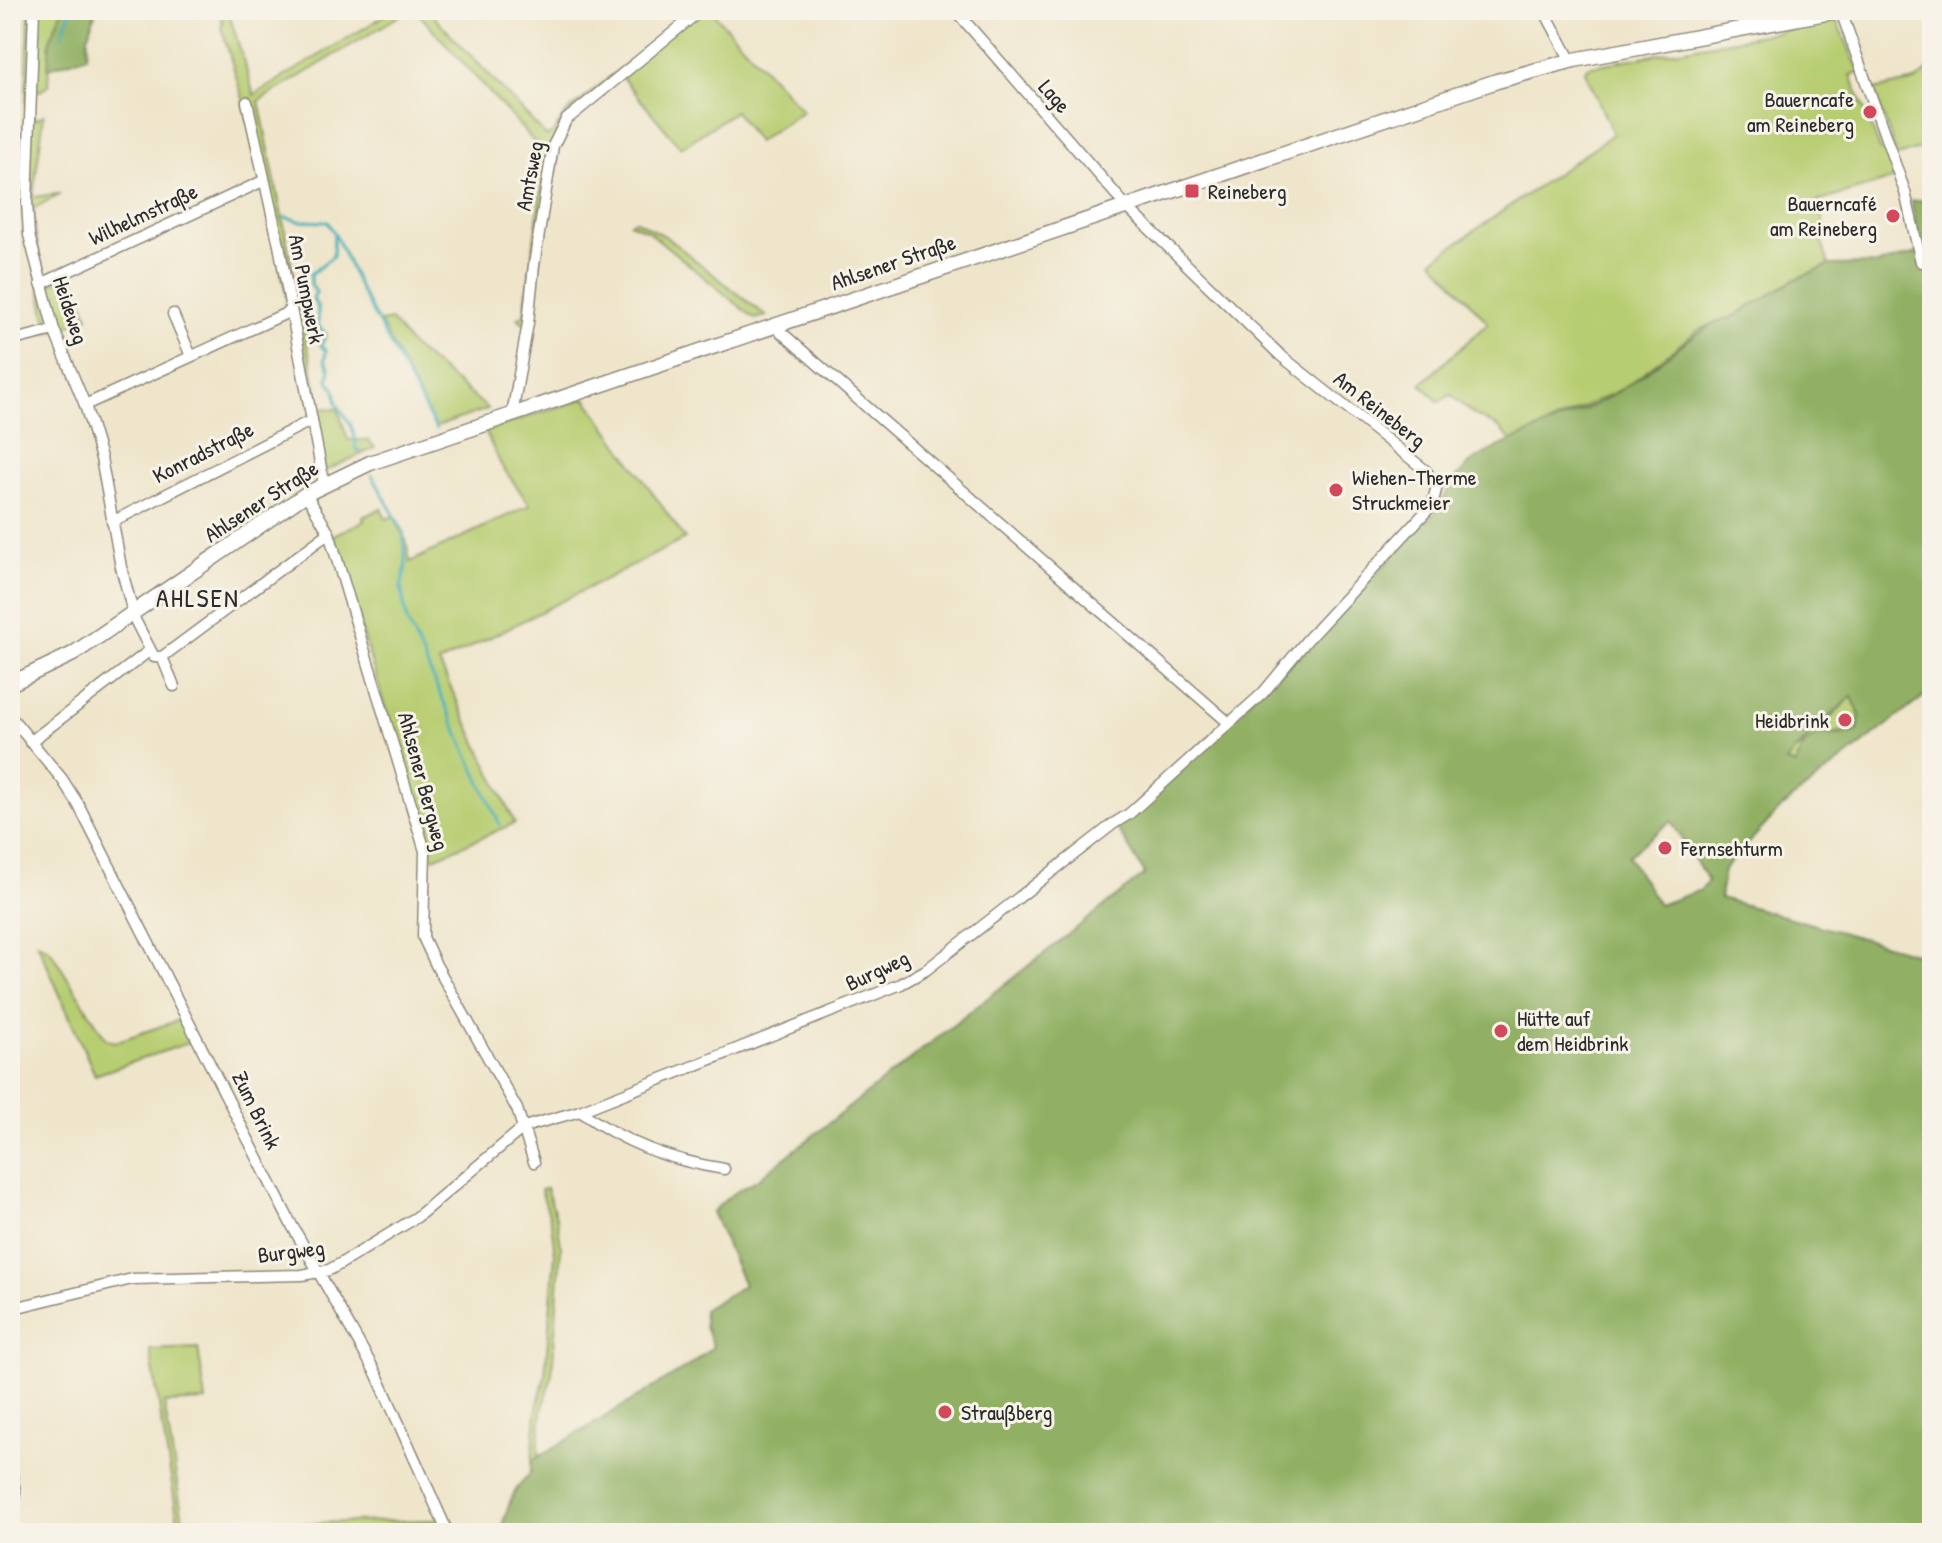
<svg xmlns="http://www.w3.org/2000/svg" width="1942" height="1543" font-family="'Patrick Hand',sans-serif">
<rect width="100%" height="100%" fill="#f7f3e8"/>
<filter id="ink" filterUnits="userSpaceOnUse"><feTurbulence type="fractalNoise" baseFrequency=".0125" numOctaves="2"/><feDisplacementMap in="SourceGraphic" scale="16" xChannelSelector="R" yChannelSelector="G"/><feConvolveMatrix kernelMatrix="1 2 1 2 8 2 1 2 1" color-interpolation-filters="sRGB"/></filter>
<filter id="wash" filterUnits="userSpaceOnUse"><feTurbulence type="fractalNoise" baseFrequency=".006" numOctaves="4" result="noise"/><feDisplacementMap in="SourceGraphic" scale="32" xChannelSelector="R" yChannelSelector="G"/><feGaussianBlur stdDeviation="1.8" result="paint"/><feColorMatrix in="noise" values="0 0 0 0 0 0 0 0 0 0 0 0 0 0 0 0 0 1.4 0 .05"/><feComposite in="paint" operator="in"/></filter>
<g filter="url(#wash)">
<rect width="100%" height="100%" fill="#efe5cb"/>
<g fill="#b7cd71" stroke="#717c4e" stroke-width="2">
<path d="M 29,10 L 62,10 L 50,40 L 48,86 L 40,91 L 34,90 L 34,120 L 44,115 L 33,197 L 60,194 L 33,209 C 36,251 47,290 59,330 L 10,342 L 10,335 L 43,326 L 47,323 L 23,209 Z"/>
<path d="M 219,10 L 228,10 L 254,95 L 394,10 L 428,10 L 546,136 L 552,134 L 566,113 L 685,16 L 681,10 L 720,10 L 715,15 L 803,111 L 757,142 L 735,111 L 681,148 L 619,74 L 568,115 L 552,146 L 532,330 L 518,318 L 524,315 L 546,155 L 418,13 L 413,10 L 406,12 L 259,101 L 320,408 L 338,409 L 348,440 L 368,440 L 375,448 L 325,471 L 245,106 L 221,27 L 223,24 Z"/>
<path d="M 1837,21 L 1860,73 L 1851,75 L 1881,151 L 1888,150 L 1896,178 L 1817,202 L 1825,229 L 1822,243 L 1829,265 L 1796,279 L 1730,319 L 1700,329 L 1624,388 L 1512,442 L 1501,429 L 1473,414 L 1451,395 L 1439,402 L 1421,384 L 1488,323 L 1433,260 L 1613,134 L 1585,71 L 1588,67 Z"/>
<path d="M 1931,68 L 1932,145 L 1897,156 L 1874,90 L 1915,81 Z"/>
<path d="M 635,220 L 665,236 L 766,316 L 755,319 L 648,231 L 630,223 Z"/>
<path d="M 73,274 L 88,317 L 60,330 L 48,289 L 51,284 Z"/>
<path d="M 391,320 L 411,345 L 488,409 L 435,427 L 380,322 Z"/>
<path d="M 586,398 L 685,539 L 439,663 L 515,823 L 434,858 L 428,850 L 333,535 L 364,521 L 363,517 L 381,508 L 386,519 L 394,516 L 406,540 L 410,562 L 530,505 L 501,465 L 485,431 Z"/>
<path d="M 1852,696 L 1860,715 L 1858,731 L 1849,735 L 1838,732 L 1797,758 L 1796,765 L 1786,762 L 1791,753 L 1800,748 L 1809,736 L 1825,724 Z"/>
<path d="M 37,942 L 50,950 L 106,1039 L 115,1042 L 179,1020 L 191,1042 L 95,1075 Z"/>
<path d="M 546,1188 L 557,1220 L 561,1246 L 552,1375 L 542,1411 L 538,1448 L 540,1456 L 532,1461 L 536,1412 L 545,1376 L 555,1254 L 551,1221 L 541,1190 Z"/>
<path d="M 198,1348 L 206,1401 L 164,1403 L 184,1526 L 438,1520 L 444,1533 L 180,1533 L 150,1350 Z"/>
</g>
<g fill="#91b063" stroke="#5e6e47" stroke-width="2" fill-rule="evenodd">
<path d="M 62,10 L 96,10 L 88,37 L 87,56 L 48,68 L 50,40 Z"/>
<path d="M 1932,199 L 1932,690 L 1782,807 L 1724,869 L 1720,898 L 1932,958 L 1932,1533 L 500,1533 C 507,1511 511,1489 530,1474 L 532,1461 L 687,1367 L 713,1347 L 705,1327 L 703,1310 L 744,1285 L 712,1212 L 731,1195 L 758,1179 L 1145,874 L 1115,825 L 1311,642 L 1440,507 C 1448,487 1462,467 1481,456 C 1527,430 1581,417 1625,387 C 1660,364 1688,335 1726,318 L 1730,319 L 1796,279 L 1829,265 L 1878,264 L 1921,252 L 1911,201 ZM 1852,697 L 1860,715 L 1858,731 C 1834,741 1805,722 1796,765 L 1786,762 C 1789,754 1842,704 1852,697 ZM 1671,821 L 1708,881 L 1701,890 L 1659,905 L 1628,856 Z"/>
</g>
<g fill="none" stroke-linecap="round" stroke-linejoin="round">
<g stroke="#3cadb7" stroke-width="3">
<path d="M 62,35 L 71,10"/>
<path d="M 285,217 L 299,221 L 328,222 L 334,233 L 333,256 L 311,274 L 311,285 L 316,292 L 313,299 L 318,308 L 318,326 L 326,334 L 321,346 L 326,350 L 325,360 L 330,369 L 328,380 L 335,390 L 337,404 L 351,425 L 356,442 L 355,448 L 360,452"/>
<path d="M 335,234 L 360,289 L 436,429"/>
<path d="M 372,475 L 403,531 L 406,566 L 401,587 L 407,621 L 500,825"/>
</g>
</g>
</g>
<g filter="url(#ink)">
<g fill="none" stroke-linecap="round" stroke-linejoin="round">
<defs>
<g id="street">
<path d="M 34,10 L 27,202 L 29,235 L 54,330 L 85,405 L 101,458 L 121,567 L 135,620 L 154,657 L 162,657 L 329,533"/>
<path d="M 1544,10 L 1571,61"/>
<path d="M 1836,10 L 1843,17 L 1905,192 L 1921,262"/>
<path d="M 247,102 L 279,245 L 324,484"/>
<path d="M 41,284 L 263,181"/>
<path d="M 173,314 L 191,356"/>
<path d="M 774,326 L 1229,723"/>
<path d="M 10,341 L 54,330"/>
<path d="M 85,405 L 291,311"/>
<path d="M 512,415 L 528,323 L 534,265 L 553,146 L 566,120 L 701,10"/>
<path d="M 306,494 L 329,533 L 425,851 L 423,937 L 436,965 L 517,1109 L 534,1162"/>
<path d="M 112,522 L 312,420"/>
<path d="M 162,657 L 174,686"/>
<path d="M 10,716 L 62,779 L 78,804 L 290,1222 L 377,1375 L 448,1533"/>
<path d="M 30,742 L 149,651"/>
<path d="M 580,1111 C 622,1142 672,1161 724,1169"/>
<path d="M 10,1309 L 132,1279 L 302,1275 L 329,1270 L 340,1264 L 417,1217 L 524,1127 L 580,1111 L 901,984 L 926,970 L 1113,824 L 1129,814 L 1263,693 L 1307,640 L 1432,505 L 1437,486 L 1425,470 L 1280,355 L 1127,207 L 955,10"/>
<path d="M 10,1465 L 15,1492 L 13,1504 L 10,1505"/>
</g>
<path id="secondary" d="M 10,684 L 73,654 L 306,494 L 370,463 L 1497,81 L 1574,60 L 1842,10"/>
</defs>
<use href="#street" stroke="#8d887b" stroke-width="13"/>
<use href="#secondary" stroke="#8d887b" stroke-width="17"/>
<use href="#street" stroke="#fff" stroke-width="10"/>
<use href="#secondary" stroke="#fff" stroke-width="14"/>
</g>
</g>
<g fill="#d1495b" stroke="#f7f3e8" stroke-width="3">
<circle cx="1870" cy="112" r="8"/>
<rect x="1184" y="183" width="16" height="16" rx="4"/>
<circle cx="1893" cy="216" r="8"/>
<circle cx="1336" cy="490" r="8"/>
<circle cx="1845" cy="720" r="8"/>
<circle cx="1665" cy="848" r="8"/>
<circle cx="1501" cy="1031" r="8"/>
<circle cx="945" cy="1412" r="8"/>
</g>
<g text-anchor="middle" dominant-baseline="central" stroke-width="6" stroke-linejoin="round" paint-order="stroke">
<g font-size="22" fill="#2b2b2b" stroke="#f7f3e8">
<text transform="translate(1055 96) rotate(49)">Lage</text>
<text transform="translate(529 176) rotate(-79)">Amtsweg</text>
<text transform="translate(143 214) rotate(-25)">Wilhelmstraße</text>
<text transform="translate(893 262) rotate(-19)">Ahlsener Straße</text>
<text transform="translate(307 289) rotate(79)">Am Pumpwerk</text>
<text transform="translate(71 310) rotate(72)">Heideweg</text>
<text transform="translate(1380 409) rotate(38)">Am Reineberg</text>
<text transform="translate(203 452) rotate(-27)">Konradstraße</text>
<text transform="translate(261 501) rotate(-33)">Ahlsener Straße</text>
<text transform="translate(424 781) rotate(75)">Ahlsener Bergweg</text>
<text transform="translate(877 970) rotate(-25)">Burgweg</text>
<text transform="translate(257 1110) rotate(64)">Zum Brink</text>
<text transform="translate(291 1251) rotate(-7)">Burgweg</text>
</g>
<g font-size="22" fill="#2b2b2b" stroke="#f7f3e8" text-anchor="start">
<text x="1854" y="99" text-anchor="end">Bauerncafe<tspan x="1854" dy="25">am Reineberg</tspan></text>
<text x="1208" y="191">Reineberg</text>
<text x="1877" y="203" text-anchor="end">Bauerncafé<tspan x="1877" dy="25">am Reineberg</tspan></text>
<text x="1352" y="477">Wiehen-Therme<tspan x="1352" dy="25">Struckmeier</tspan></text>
<text x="1829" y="720" text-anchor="end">Heidbrink</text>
<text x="1681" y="848">Fernsehturm</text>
<text x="1517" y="1018">Hütte auf<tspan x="1517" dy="25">dem Heidbrink</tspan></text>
<text x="961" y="1412">Straußberg</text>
</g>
<g font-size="26" letter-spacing="2" fill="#2b2b2b" stroke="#f7f3e8">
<text x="198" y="597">AHLSEN</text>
</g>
</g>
<rect width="1942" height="1543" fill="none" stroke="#f7f3e8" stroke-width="40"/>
</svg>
